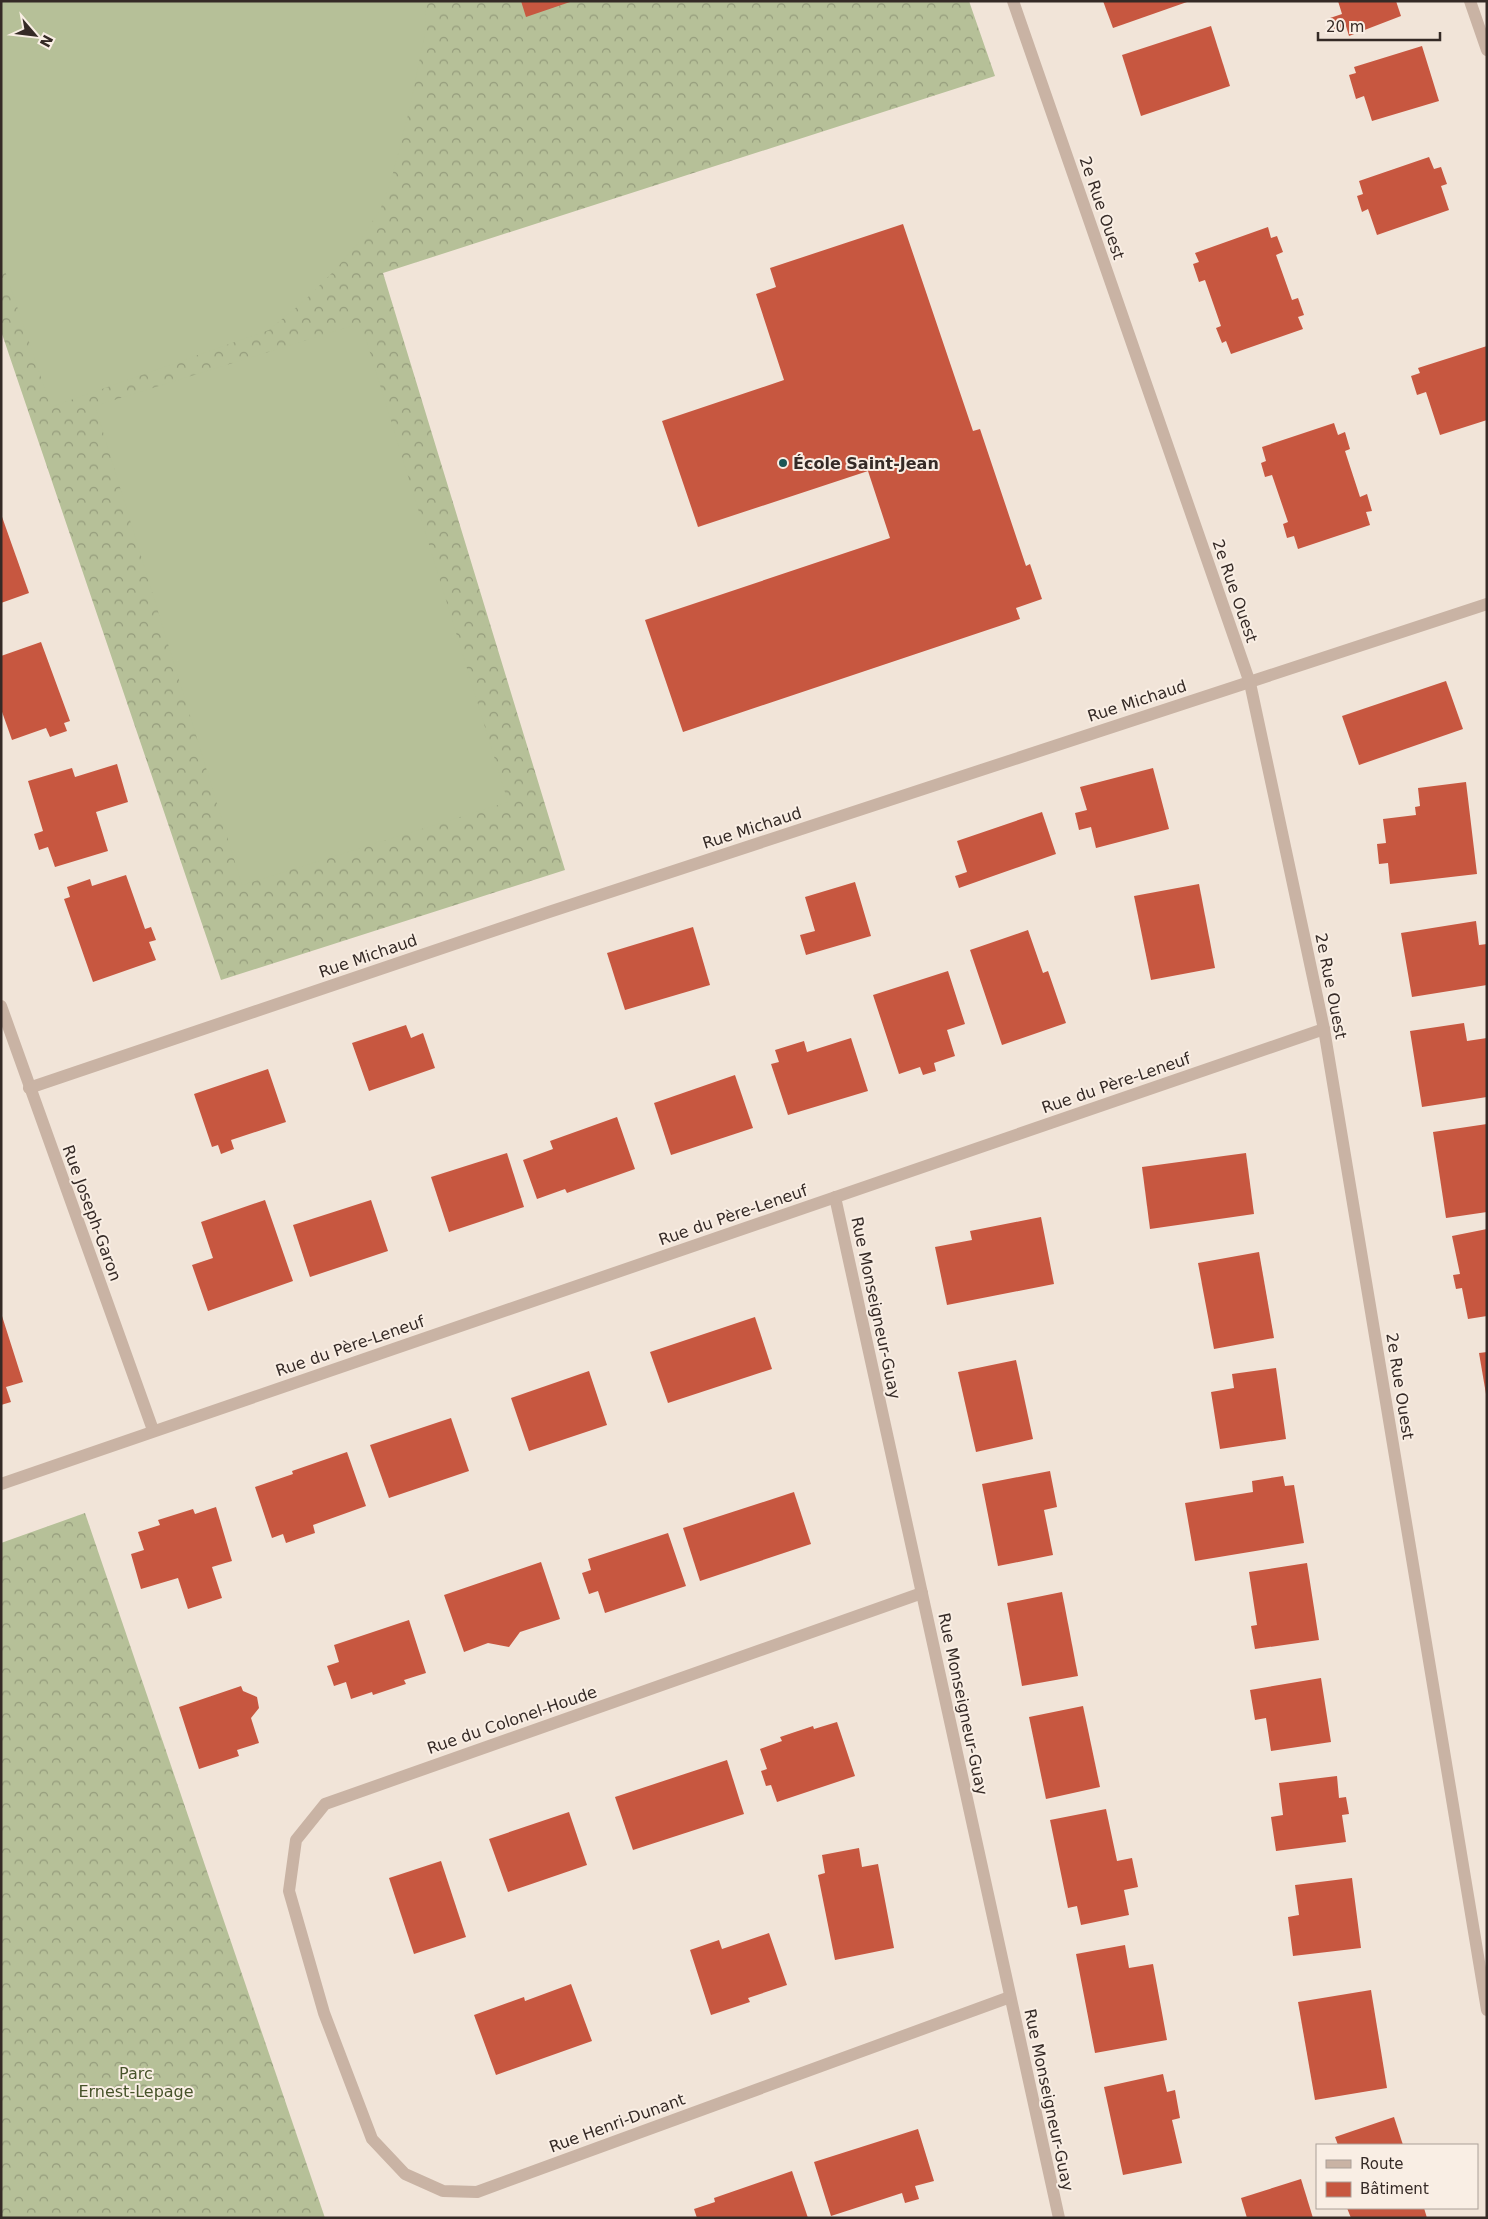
<svg xmlns="http://www.w3.org/2000/svg" width="1488" height="2219" font-family="'DejaVu Sans',sans-serif">
<defs>
<pattern id="forest-crowns" width="20" height="18" patternUnits="userSpaceOnUse" patternTransform="scale(1.25)"><rect width="20" height="18" fill="#b6c098"/><path d="M2 6a3 3 0 1 1 6 0M12 15a3 3 0 1 1 6 0" fill="none" stroke="#959c7c"/></pattern>
</defs>
<rect width="100%" height="100%" fill="#f1e4d8"/>
<g fill="url(#forest-crowns)">
<path d="M 1,1 L 969,1 L 995,76 L 383,273 L 565,870 L 221,980 L 1,331 Z"/>
<path d="M 85,1513 L 325,2218 L 1,2218 L 1,1543 Z"/>
</g>
<g fill="#b6c098">
<path d="M 1,1 L 426,1 L 425,33 L 410,107 L 392,177 L 380,210 L 358,243 L 334,271 L 304,301 L 269,330 L 51,407 L 1,259 Z"/>
<path d="M 361,323 L 508,802 L 242,885 L 95,406 Z"/>
</g>
<g fill="#c75740">
<path d="M 521,1 L 570,1 L 570,2 L 526,17 Z"/>
<path d="M 1103,1 L 1187,1 L 1187,2 L 1113,28 Z"/>
<path d="M 1338,1 L 1396,1 L 1401,16 L 1349,36 L 1346,26 L 1334,30 L 1330,18 L 1342,14 Z"/>
<path d="M 1211,26 L 1230,86 L 1141,116 L 1122,55 Z"/>
<path d="M 1422,46 L 1439,101 L 1372,121 L 1364,96 L 1356,99 L 1349,75 L 1356,73 L 1354,67 Z"/>
<path d="M 1429,157 L 1434,169 L 1441,167 L 1447,184 L 1441,186 L 1449,210 L 1377,235 L 1368,209 L 1362,212 L 1357,196 L 1363,194 L 1359,181 Z"/>
<path d="M 903,224 L 973,431 L 980,429 L 1026,566 L 1030,564 L 1042,599 L 1016,608 L 1020,619 L 683,732 L 645,620 L 890,538 L 868,471 L 698,527 L 662,421 L 784,380 L 756,294 L 776,287 L 770,268 Z"/>
<path d="M 1268,227 L 1271,238 L 1277,236 L 1283,252 L 1276,255 L 1292,300 L 1298,298 L 1304,315 L 1298,317 L 1303,329 L 1231,354 L 1226,341 L 1222,343 L 1216,328 L 1221,326 L 1205,280 L 1199,282 L 1193,264 L 1199,262 L 1195,253 Z"/>
<path d="M 1487,346 L 1487,420 L 1440,435 L 1426,392 L 1417,395 L 1411,376 L 1420,373 L 1418,368 Z"/>
<path d="M 1334,423 L 1338,435 L 1345,432 L 1350,449 L 1345,451 L 1360,497 L 1367,494 L 1372,511 L 1366,512 L 1370,525 L 1298,549 L 1294,536 L 1287,538 L 1283,524 L 1288,522 L 1272,475 L 1265,477 L 1261,463 L 1266,461 L 1262,447 Z"/>
<path d="M 1,514 L 29,593 L 1,603 Z"/>
<path d="M 41,642 L 70,721 L 64,723 L 67,731 L 50,737 L 46,728 L 12,740 L 1,709 L 1,656 Z"/>
<path d="M 1446,681 L 1463,729 L 1359,765 L 1342,716 Z"/>
<path d="M 117,764 L 128,802 L 96,812 L 108,851 L 55,867 L 48,847 L 39,850 L 34,834 L 43,831 L 28,781 L 72,768 L 75,777 Z"/>
<path d="M 1153,768 L 1169,829 L 1096,848 L 1091,827 L 1079,830 L 1075,813 L 1087,810 L 1080,787 Z"/>
<path d="M 1466,782 L 1477,874 L 1390,884 L 1388,863 L 1379,864 L 1377,844 L 1386,843 L 1383,819 L 1416,815 L 1415,807 L 1420,806 L 1418,788 Z"/>
<path d="M 1042,812 L 1056,854 L 959,888 L 955,876 L 967,872 L 957,841 Z"/>
<path d="M 126,875 L 145,929 L 151,927 L 156,940 L 149,942 L 156,960 L 93,982 L 64,899 L 70,897 L 67,887 L 90,879 L 92,886 Z"/>
<path d="M 855,882 L 871,936 L 806,955 L 800,935 L 815,931 L 805,897 Z"/>
<path d="M 1199,884 L 1215,968 L 1151,980 L 1134,896 Z"/>
<path d="M 1476,921 L 1479,945 L 1487,944 L 1487,985 L 1412,997 L 1401,933 Z"/>
<path d="M 693,927 L 710,985 L 625,1010 L 607,953 Z"/>
<path d="M 1028,930 L 1043,973 L 1048,971 L 1066,1023 L 1002,1045 L 970,950 Z"/>
<path d="M 948,971 L 965,1024 L 947,1030 L 955,1056 L 934,1063 L 936,1071 L 923,1075 L 920,1067 L 899,1074 L 873,995 Z"/>
<path d="M 1464,1023 L 1467,1041 L 1487,1038 L 1487,1097 L 1422,1107 L 1410,1031 Z"/>
<path d="M 406,1025 L 411,1038 L 423,1033 L 435,1068 L 369,1091 L 352,1043 Z"/>
<path d="M 851,1038 L 868,1091 L 788,1115 L 771,1064 L 779,1062 L 775,1050 L 804,1041 L 807,1052 Z"/>
<path d="M 268,1069 L 286,1122 L 231,1140 L 234,1149 L 221,1154 L 218,1145 L 212,1147 L 194,1094 Z"/>
<path d="M 735,1075 L 753,1128 L 671,1155 L 654,1103 Z"/>
<path d="M 617,1117 L 635,1169 L 567,1193 L 565,1189 L 537,1199 L 523,1160 L 553,1149 L 550,1141 Z"/>
<path d="M 1487,1124 L 1487,1212 L 1446,1218 L 1433,1132 Z"/>
<path d="M 507,1153 L 524,1207 L 449,1232 L 431,1177 Z"/>
<path d="M 1246,1153 L 1254,1214 L 1150,1229 L 1142,1167 Z"/>
<path d="M 265,1200 L 293,1281 L 208,1311 L 192,1265 L 213,1258 L 201,1222 Z"/>
<path d="M 371,1200 L 388,1251 L 310,1277 L 293,1225 Z"/>
<path d="M 1041,1217 L 1054,1284 L 947,1305 L 935,1247 L 972,1240 L 970,1231 Z"/>
<path d="M 1487,1229 L 1487,1316 L 1468,1319 L 1462,1288 L 1456,1289 L 1453,1275 L 1460,1274 L 1452,1236 Z"/>
<path d="M 1259,1252 L 1274,1338 L 1214,1349 L 1198,1263 Z"/>
<path d="M 2,1316 L 23,1382 L 6,1387 L 11,1402 L 1,1405 Z"/>
<path d="M 755,1317 L 772,1369 L 668,1403 L 650,1352 Z"/>
<path d="M 1487,1352 L 1487,1393 L 1486,1394 L 1479,1353 Z"/>
<path d="M 1016,1360 L 1033,1439 L 976,1452 L 958,1372 Z"/>
<path d="M 1276,1368 L 1286,1439 L 1220,1449 L 1211,1392 L 1234,1388 L 1232,1374 Z"/>
<path d="M 589,1371 L 607,1425 L 529,1451 L 511,1398 Z"/>
<path d="M 451,1418 L 469,1471 L 389,1498 L 370,1445 Z"/>
<path d="M 347,1452 L 366,1506 L 313,1525 L 315,1533 L 286,1543 L 283,1534 L 272,1538 L 255,1487 L 293,1474 L 292,1471 Z"/>
<path d="M 1050,1471 L 1057,1507 L 1044,1510 L 1053,1555 L 998,1566 L 982,1484 Z"/>
<path d="M 1283,1476 L 1285,1486 L 1294,1485 L 1304,1543 L 1195,1561 L 1185,1503 L 1253,1492 L 1252,1481 Z"/>
<path d="M 794,1492 L 811,1544 L 700,1581 L 683,1528 Z"/>
<path d="M 216,1507 L 232,1561 L 212,1567 L 222,1598 L 188,1609 L 178,1578 L 141,1589 L 131,1554 L 144,1550 L 138,1532 L 160,1525 L 158,1520 L 193,1509 L 195,1514 Z"/>
<path d="M 668,1533 L 686,1586 L 605,1613 L 598,1591 L 589,1594 L 582,1573 L 591,1570 L 588,1559 Z"/>
<path d="M 541,1562 L 560,1619 L 520,1632 L 509,1647 L 488,1643 L 464,1652 L 444,1595 Z"/>
<path d="M 1307,1563 L 1319,1640 L 1255,1649 L 1251,1626 L 1257,1625 L 1249,1572 Z"/>
<path d="M 1062,1592 L 1078,1676 L 1022,1686 L 1007,1603 Z"/>
<path d="M 409,1620 L 426,1673 L 404,1680 L 406,1684 L 373,1695 L 372,1692 L 351,1699 L 346,1682 L 334,1686 L 327,1666 L 339,1662 L 334,1645 Z"/>
<path d="M 1321,1678 L 1331,1742 L 1271,1751 L 1266,1718 L 1255,1720 L 1250,1690 Z"/>
<path d="M 241,1686 L 243,1691 L 257,1697 L 259,1708 L 251,1718 L 259,1743 L 237,1750 L 239,1756 L 199,1769 L 179,1707 Z"/>
<path d="M 1083,1706 L 1100,1787 L 1046,1799 L 1029,1717 Z"/>
<path d="M 837,1722 L 855,1776 L 777,1802 L 771,1785 L 766,1786 L 761,1771 L 767,1769 L 760,1749 L 782,1741 L 780,1737 L 813,1726 L 814,1729 Z"/>
<path d="M 727,1760 L 744,1814 L 633,1850 L 615,1797 Z"/>
<path d="M 1337,1776 L 1339,1798 L 1346,1797 L 1349,1814 L 1342,1815 L 1346,1842 L 1276,1851 L 1271,1817 L 1283,1815 L 1279,1783 Z"/>
<path d="M 1106,1809 L 1117,1861 L 1132,1858 L 1138,1887 L 1124,1890 L 1129,1915 L 1081,1925 L 1077,1906 L 1068,1908 L 1050,1820 Z"/>
<path d="M 569,1812 L 587,1865 L 508,1892 L 489,1839 Z"/>
<path d="M 859,1848 L 862,1867 L 878,1864 L 894,1948 L 835,1960 L 818,1875 L 825,1873 L 822,1855 Z"/>
<path d="M 441,1861 L 466,1937 L 414,1954 L 389,1878 Z"/>
<path d="M 1352,1878 L 1361,1948 L 1293,1956 L 1288,1917 L 1299,1915 L 1295,1885 Z"/>
<path d="M 769,1933 L 787,1985 L 748,1998 L 750,2002 L 711,2015 L 690,1950 L 719,1940 L 722,1949 Z"/>
<path d="M 1125,1945 L 1129,1968 L 1153,1964 L 1167,2040 L 1095,2053 L 1076,1954 Z"/>
<path d="M 571,1984 L 592,2041 L 496,2075 L 474,2015 L 524,1997 L 525,2001 Z"/>
<path d="M 1371,1990 L 1387,2088 L 1315,2100 L 1298,2002 Z"/>
<path d="M 1163,2074 L 1167,2092 L 1175,2090 L 1180,2118 L 1172,2120 L 1182,2163 L 1123,2175 L 1104,2087 Z"/>
<path d="M 1394,2117 L 1403,2145 L 1338,2145 L 1335,2137 Z"/>
<path d="M 918,2129 L 934,2181 L 915,2186 L 919,2199 L 905,2203 L 902,2193 L 831,2216 L 814,2162 Z"/>
<path d="M 792,2171 L 808,2218 L 697,2218 L 694,2209 L 715,2202 L 714,2198 Z"/>
<path d="M 1301,2179 L 1313,2218 L 1247,2218 L 1241,2198 Z"/>
<path d="M 1347,2208 L 1424,2208 L 1427,2218 L 1351,2218 Z"/>
</g>
<g fill="none" stroke-linecap="round" stroke-linejoin="round">
<g stroke="#c9b3a4" stroke-width="12">
<path d="M 1470,1 L 1487,50"/>
<path d="M 1,1006 L 153,1430"/>
<path d="M 29,1088 L 549,912 L 1487,604"/>
<path d="M 835,1197 L 1059,2218"/>
<path d="M 1,1484 L 1324,1029"/>
<path d="M 922,1593 L 325,1804 L 296,1840 L 289,1891 L 324,2013 L 372,2139 L 405,2174 L 443,2191 L 477,2192 L 1010,1997"/>
</g>
<path stroke="#c9b3a4" stroke-width="12" d="M 1013,1 L 1250,683 L 1324,1029 L 1487,2010"/>
</g>
<circle fill="#1b5656" stroke="#f9eee4" stroke-width="2" cx="783" cy="463" r="5"/>
<g text-anchor="middle" dominant-baseline="central" stroke-width="4" stroke-linejoin="round" paint-order="stroke">
<g font-size="16" fill="#352a26" stroke="#f9eee4">
<text transform="translate(1102 208) rotate(71)">2e Rue Ouest</text>
<text transform="translate(1235 591) rotate(71)">2e Rue Ouest</text>
<text transform="translate(1137 701) rotate(-18)">Rue Michaud</text>
<text transform="translate(752 828) rotate(-18)">Rue Michaud</text>
<text transform="translate(368 956) rotate(-19)">Rue Michaud</text>
<text transform="translate(1331 986) rotate(79)">2e Rue Ouest</text>
<text transform="translate(1116 1083) rotate(-19)">Rue du Père-Leneuf</text>
<text transform="translate(92 1213) rotate(70)">Rue Joseph-Garon</text>
<text transform="translate(733 1215) rotate(-19)">Rue du Père-Leneuf</text>
<text transform="translate(876 1308) rotate(78)">Rue Monseigneur-Guay</text>
<text transform="translate(350 1346) rotate(-19)">Rue du Père-Leneuf</text>
<text transform="translate(1400 1386) rotate(81)">2e Rue Ouest</text>
<text transform="translate(963 1704) rotate(78)">Rue Monseigneur-Guay</text>
<text transform="translate(512 1720) rotate(-19)">Rue du Colonel-Houde</text>
<text transform="translate(1049 2100) rotate(78)">Rue Monseigneur-Guay</text>
<text transform="translate(617 2123) rotate(-20)">Rue Henri-Dunant</text>
</g>
<g font-size="16" font-weight="bold" fill="#352a26" stroke="#f9eee4" text-anchor="start">
<text x="793" y="463">École Saint-Jean</text>
</g>
<g font-size="16" fill="#47532a" stroke="#f9eee4">
<text x="136" y="2073">Parc<tspan x="136" dy="18">Ernest-Lepage</tspan></text>
</g>
</g>
<rect width="1488" height="2219" fill="none" stroke="#352a26" stroke-width="5"/>
<rect x="1316" y="2144" width="162" height="65" fill="#f9eee4" stroke="#aba098"/>
<rect x="1326" y="2160" width="25" height="8" fill="#c9b3a4" stroke="#aba098"/>
<text x="1360" y="2169" font-size="15" fill="#352a26">Route</text>
<rect x="1326" y="2182" width="25" height="15" fill="#c75740" stroke="#aba098"/>
<text x="1360" y="2194" font-size="15" fill="#352a26">Bâtiment</text>
<g transform="translate(35 35) rotate(118)" stroke="#f9eee4" stroke-width="4" paint-order="stroke">
<path d="M0-4L9 19L0 12L-9 19Z" fill="#352a26"/>
<text y="-8" font-size="14" font-weight="bold" text-anchor="middle" fill="#352a26">N</text>
</g>
<path d="M1318 32v8h122v-8" fill="none" stroke="#352a26" stroke-width="2.5"/>
<text x="1326" y="32" font-size="15" fill="#352a26" stroke="#f9eee4" stroke-width="4" paint-order="stroke">20 m</text>
</svg>
